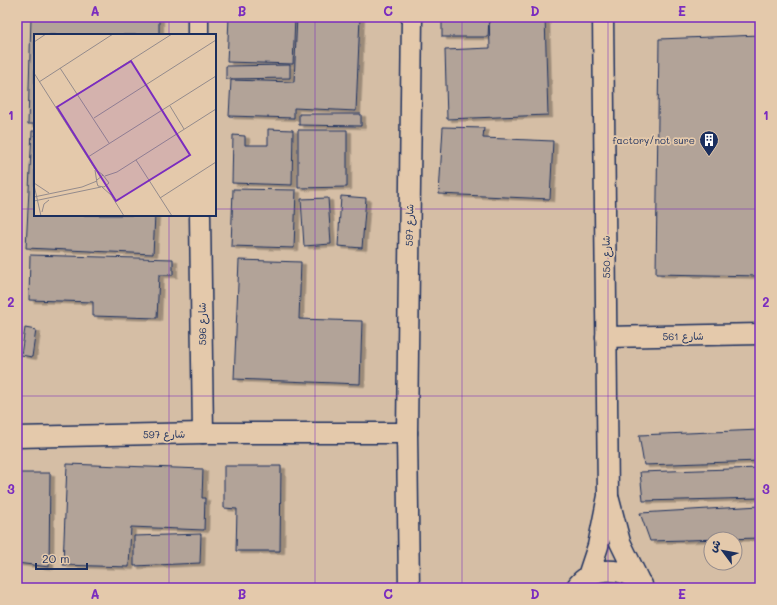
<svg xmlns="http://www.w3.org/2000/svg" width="777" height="605" font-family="Mali,'Playpen Sans Arabic',sans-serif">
<defs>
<filter id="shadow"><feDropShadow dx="4.5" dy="2.5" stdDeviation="0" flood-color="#0004"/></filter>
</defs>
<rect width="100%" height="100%" fill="#e4c9ab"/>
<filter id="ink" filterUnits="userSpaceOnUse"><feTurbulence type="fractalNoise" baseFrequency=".025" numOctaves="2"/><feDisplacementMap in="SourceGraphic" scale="8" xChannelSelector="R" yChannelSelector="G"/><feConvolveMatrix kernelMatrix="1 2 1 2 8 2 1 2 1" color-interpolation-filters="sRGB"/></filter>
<g filter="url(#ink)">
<path fill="#d5bea5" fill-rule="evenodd" d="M 17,17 L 760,17 L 760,588 L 17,588 ZM 35,35 L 215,35 L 215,215 L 35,215 ZM 711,539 L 735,539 L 735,563 L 711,563 Z"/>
<g fill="#b2a398" stroke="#1b2f5e" filter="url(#shadow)">
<path d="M 31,17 L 159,17 L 159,35 L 35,35 L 35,124 L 28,124 Z"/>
<path d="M 229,17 L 295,17 L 293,64 L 227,62 Z"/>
<path d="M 297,17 L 360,17 L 356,111 L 294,108 L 294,118 L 229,116 L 231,80 L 294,82 Z"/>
<path d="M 442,17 L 489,17 L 488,37 L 442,37 Z"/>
<path d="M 489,17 L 545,17 L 548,115 L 447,119 L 445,50 L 490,48 Z"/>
<path d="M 760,35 L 760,276 L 656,274 L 659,39 Z"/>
<path d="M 290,65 L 290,78 L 226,79 L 226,66 Z"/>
<path d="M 299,114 L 361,114 L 361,126 L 299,125 Z"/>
<path d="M 443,127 L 484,128 L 483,138 L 553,141 L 550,199 L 439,194 Z"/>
<path d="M 268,129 L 293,130 L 292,185 L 232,183 L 233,135 L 245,136 L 245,145 L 268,145 Z"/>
<path d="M 298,130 L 347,130 L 347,187 L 298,188 Z"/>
<path d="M 32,131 L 35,131 L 35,215 L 155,215 L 153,254 L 26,248 Z"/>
<path d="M 233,189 L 296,190 L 294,248 L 231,246 Z"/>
<path d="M 341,196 L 366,198 L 362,248 L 338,246 Z"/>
<path d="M 328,198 L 331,244 L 304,246 L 301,199 Z"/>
<path d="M 30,255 L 173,259 L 173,275 L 159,275 L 157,318 L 93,316 L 93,302 L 29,300 Z"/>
<path d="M 239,260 L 301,262 L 299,319 L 362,321 L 360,384 L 234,379 Z"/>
<path d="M 25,328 L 36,330 L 32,357 L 21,355 Z"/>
<path d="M 760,430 L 760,461 L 644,465 L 639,435 Z"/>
<path d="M 67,464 L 203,469 L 202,498 L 205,498 L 204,530 L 131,527 L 129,567 L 63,565 Z"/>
<path d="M 224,466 L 281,466 L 280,551 L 236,551 L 237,509 L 224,508 Z"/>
<path d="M 760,468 L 760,498 L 643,501 L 640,472 Z"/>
<path d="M 17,473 L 50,473 L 49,567 L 17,563 Z"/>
<path d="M 760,506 L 760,538 L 650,541 L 640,513 Z"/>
<path d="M 201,534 L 200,563 L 134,566 L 134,536 Z"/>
</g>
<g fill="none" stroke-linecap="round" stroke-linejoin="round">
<defs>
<g id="minor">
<path d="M 198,17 L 198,35"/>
<path d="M 200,215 L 203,433"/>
<path d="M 606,337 L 760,334"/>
<path d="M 17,437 L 203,433 L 407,433"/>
<path d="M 609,500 L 620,542 L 639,581"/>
<path d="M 588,576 L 598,546 L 608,496 L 603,17"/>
<path d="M 409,588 L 407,433 L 412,17"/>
<path d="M 576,588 C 590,565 625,566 642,585"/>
</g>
</defs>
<use href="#minor" stroke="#1b2f5e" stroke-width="23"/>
<use href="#minor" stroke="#e4c9ab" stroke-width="20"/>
</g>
</g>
<path fill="none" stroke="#7b2cbf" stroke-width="1" stroke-opacity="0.55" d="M 169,17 L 169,35M 315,17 L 315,588M 462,17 L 462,588M 608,17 L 608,588M 17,209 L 35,209M 215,209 L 760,209M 169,215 L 169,588M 17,396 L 760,396"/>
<defs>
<symbol id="building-pin" viewBox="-11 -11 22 30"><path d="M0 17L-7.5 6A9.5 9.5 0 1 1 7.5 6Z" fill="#1b2f5e" stroke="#e4c9ab"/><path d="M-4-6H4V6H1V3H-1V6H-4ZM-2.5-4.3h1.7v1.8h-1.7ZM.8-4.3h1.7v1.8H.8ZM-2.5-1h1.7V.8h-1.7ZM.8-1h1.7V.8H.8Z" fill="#fff"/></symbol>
</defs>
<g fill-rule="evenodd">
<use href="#building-pin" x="698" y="129" width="22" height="30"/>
</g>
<g text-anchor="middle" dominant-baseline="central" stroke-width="3.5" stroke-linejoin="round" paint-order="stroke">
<g font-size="10" fill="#1b2f5e" stroke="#e4c9ab" text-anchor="end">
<text x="695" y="140">factory/not sure</text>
</g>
<g font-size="10" fill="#1b2f5e" stroke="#e4c9ab">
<text transform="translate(409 225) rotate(-89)">شارع 597</text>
<text transform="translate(606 257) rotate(-91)">شارع 550</text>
<text transform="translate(202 324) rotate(-91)">شارع 596</text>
<text transform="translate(683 336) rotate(-1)">شارع 561</text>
<text transform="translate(164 434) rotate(-1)">شارع 597</text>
</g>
</g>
<g transform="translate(34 34)">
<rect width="182" height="182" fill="#e4c9ab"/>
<path fill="none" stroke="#948b8c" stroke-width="1" d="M 0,8 L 12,0M 26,34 L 75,109M 0,39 L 61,135 L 69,141M 5,48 L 79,0M 44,60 L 138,0M 136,72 L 150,95M 60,84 L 182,6M 54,123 L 182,42M 102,126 L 138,182M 61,136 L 63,149 L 64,152 L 70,153 L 75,149 L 69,141 L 63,146M 71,142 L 83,138 L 182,75M 0,149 L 15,159M 0,151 L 7,182M 68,153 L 77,161 L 90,182M 0,163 L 48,153 L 63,147M 126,164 L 182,128M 0,167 L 67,153M 8,178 L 10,170 L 15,166"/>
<path fill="#7b2cbf" fill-opacity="0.15" stroke="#7b2cbf" stroke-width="2" d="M 97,27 L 156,121 L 82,167 L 23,73 Z"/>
<rect width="182" height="182" fill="none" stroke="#1b2f5e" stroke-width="2"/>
</g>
<rect width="777" height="605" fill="none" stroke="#e4c9ab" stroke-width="44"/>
<g transform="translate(723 551) rotate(302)"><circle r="19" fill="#e4c9ab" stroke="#948b8c"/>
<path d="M0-3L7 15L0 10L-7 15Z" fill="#1b2f5e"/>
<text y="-6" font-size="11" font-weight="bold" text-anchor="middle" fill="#1b2f5e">ش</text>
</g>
<path d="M36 563v6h51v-6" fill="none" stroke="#1b2f5e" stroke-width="2"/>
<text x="42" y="563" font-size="12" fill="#1b2f5e" stroke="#e4c9ab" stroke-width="3" paint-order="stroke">20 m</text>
<rect x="22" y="22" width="733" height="561" fill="none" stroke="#7b2cbf" stroke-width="1.5"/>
<g font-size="13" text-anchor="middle" font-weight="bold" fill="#7b2cbf">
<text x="95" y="16">A</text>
<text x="242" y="16">B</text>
<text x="388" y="16">C</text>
<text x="535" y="16">D</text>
<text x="682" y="16">E</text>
<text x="11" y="120">1</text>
<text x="766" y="120">1</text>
<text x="11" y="307">2</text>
<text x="766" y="307">2</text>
<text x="11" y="494">3</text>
<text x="766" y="494">3</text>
<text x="95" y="599">A</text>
<text x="242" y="599">B</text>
<text x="388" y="599">C</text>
<text x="535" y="599">D</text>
<text x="682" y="599">E</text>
</g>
</svg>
